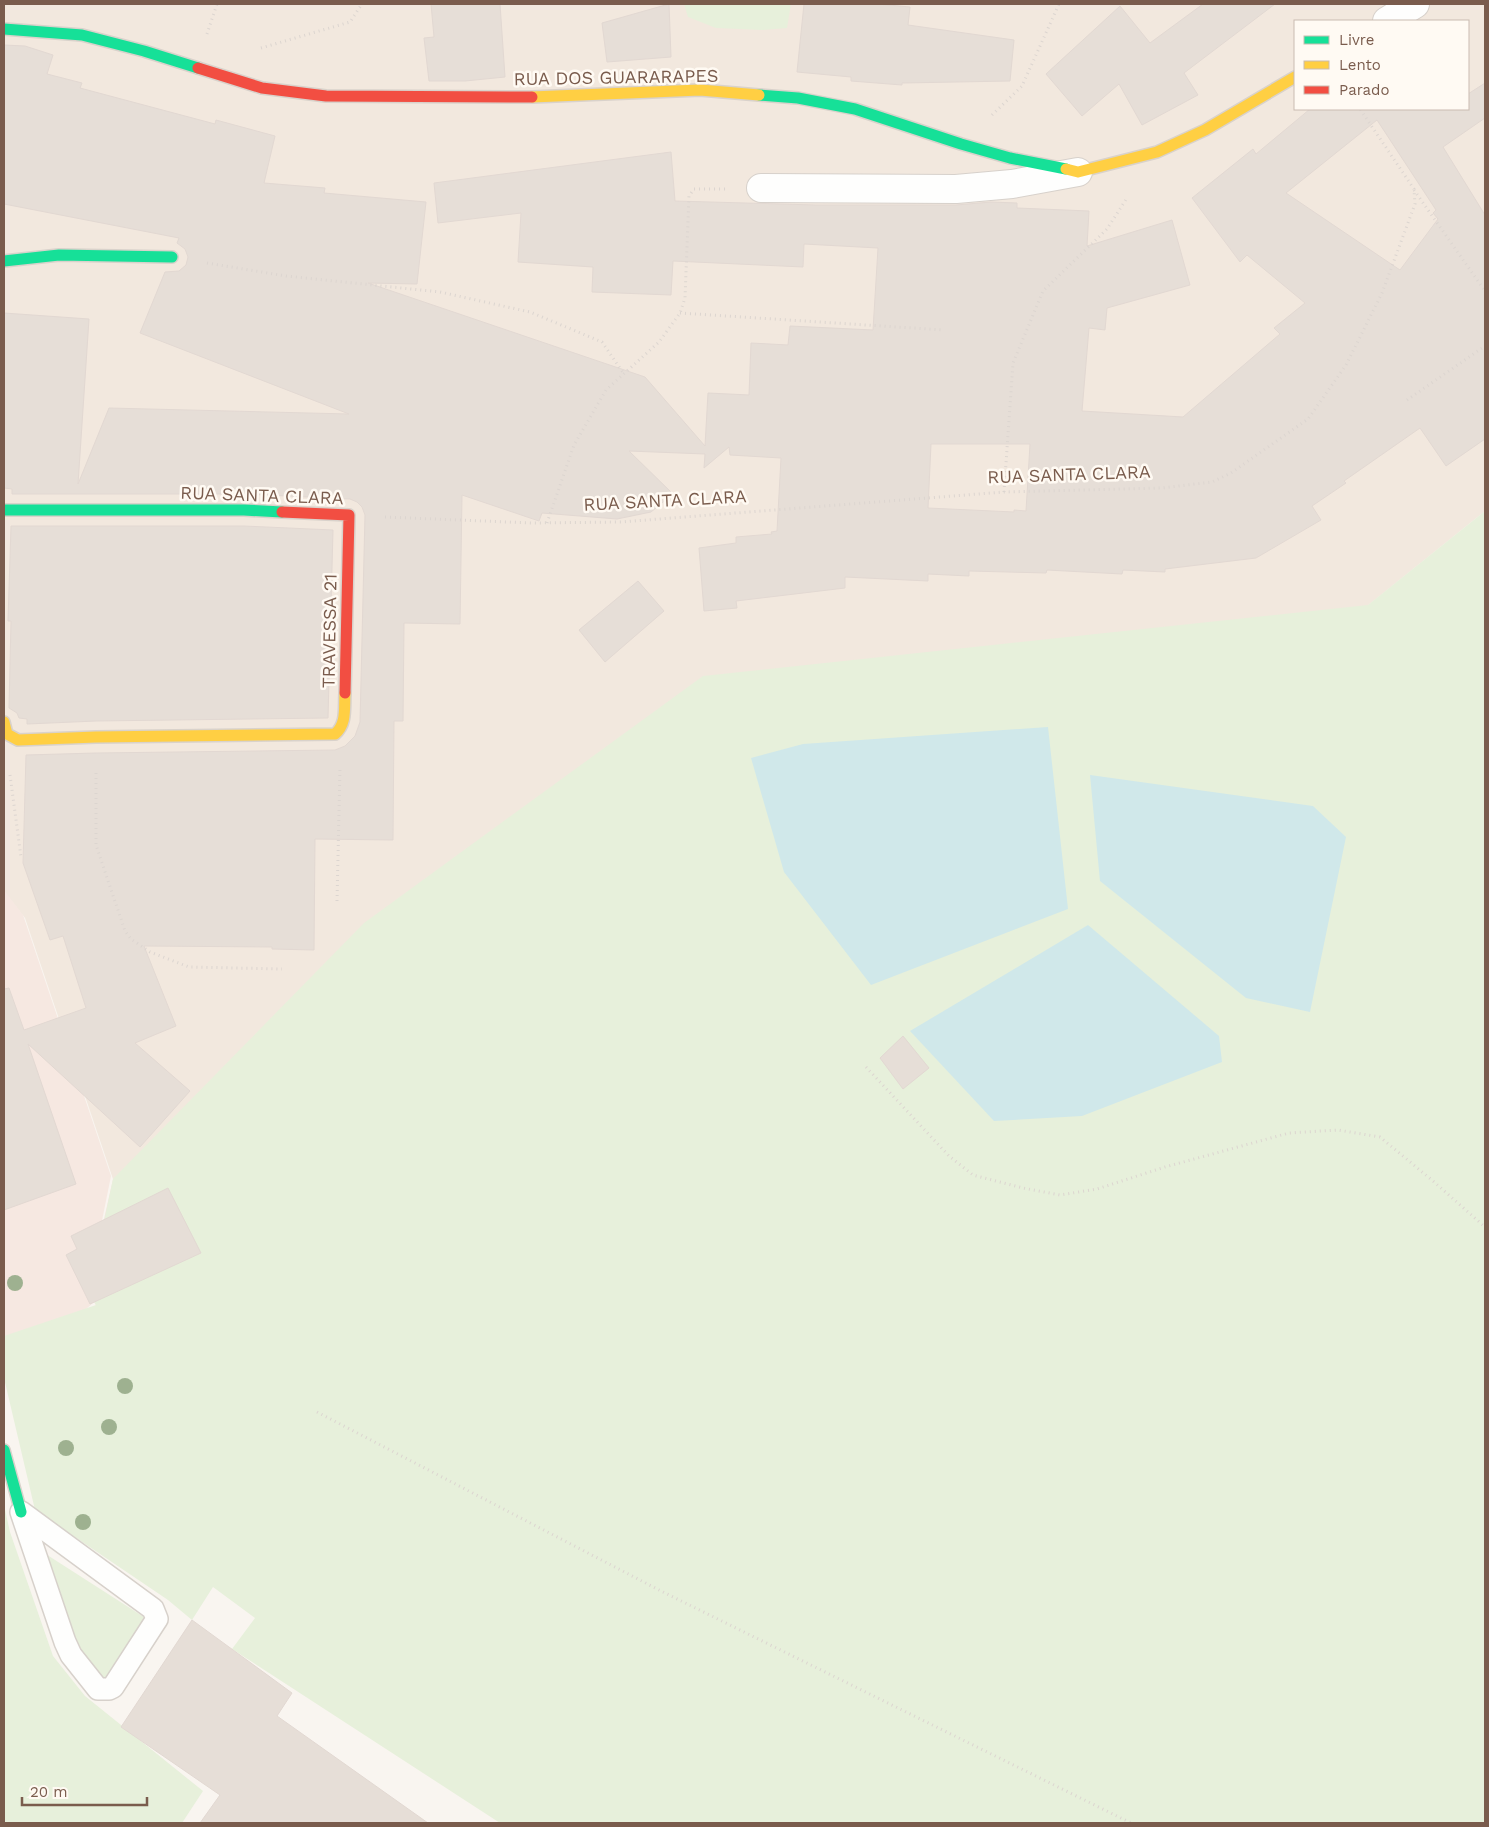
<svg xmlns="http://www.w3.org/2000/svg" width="1489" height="1827" font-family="'Work Sans',sans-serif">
<rect width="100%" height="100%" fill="#f9f5f0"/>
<path fill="#f2e8de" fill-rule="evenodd" d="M 4,4 L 1485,4 L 1485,511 L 1320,644 L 108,1329 L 88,1290 L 113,1179 L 25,918 L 4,891 ZM 1295,21 L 1468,21 L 1468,109 L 1295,109 Z"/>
<path fill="#f6e8e1" d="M 4,890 L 23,915 L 111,1176 L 88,1290 L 94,1302 L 4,1381 Z"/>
<g fill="#e7f0db">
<path d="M 684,4 L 791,4 L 787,28 L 763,30 L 716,28 L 688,17 Z"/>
<path d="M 1485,511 L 1485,1823 L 500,1823 L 232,1649 L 255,1618 L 213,1587 L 192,1620 L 168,1600 L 35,1510 L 4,1378 L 4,1336 L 96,1305 L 89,1293 L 113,1179 L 364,923 L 703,676 L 1368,605 Z"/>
<path d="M 4,1505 L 10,1532 L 53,1656 L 85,1696 L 203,1791 L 182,1823 L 4,1823 Z"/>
<path d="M 41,1551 L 147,1619 L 103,1684 L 76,1651 Z"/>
</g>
<g fill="#d0e8ea">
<path d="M 1048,727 L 1068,909 L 871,985 L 784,872 L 751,758 L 803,744 Z"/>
<path d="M 1090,775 L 1313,806 L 1346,837 L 1310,1012 L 1246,998 L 1100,881 Z"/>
<path d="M 1088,925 L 1219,1036 L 1222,1062 L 1082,1116 L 994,1121 L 910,1031 Z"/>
</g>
<g fill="#e6ded7" stroke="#e2d8d2" fill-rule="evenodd">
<path d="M 431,4 L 500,4 L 505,77 L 465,81 L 429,81 L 424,38 L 434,37 Z"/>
<path d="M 669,4 L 671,57 L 607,62 L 602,23 Z"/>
<path d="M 804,4 L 878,4 L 910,7 L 908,25 L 1014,40 L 1010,81 L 902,83 L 902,85 L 851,81 L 851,77 L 797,72 Z"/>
<path d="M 1203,4 L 1275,4 L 1184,73 L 1198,95 L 1142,125 L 1119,84 L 1082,116 L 1046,74 L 1120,6 L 1150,43 Z"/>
<path d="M 4,45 L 25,46 L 53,55 L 47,74 L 82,83 L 80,88 L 215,124 L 216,120 L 275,136 L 264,183 L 325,188 L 324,193 L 426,202 L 417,284 L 368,283 L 645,377 L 705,446 L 708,393 L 749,395 L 751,343 L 788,345 L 790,326 L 873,330 L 878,248 L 804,244 L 803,267 L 673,261 L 671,295 L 592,292 L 593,267 L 518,262 L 521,213 L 438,223 L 434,183 L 671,152 L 675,201 L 816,205 L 956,205 L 991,202 L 1017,203 L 1017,208 L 1089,211 L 1087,246 L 1172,220 L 1190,285 L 1107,308 L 1105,330 L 1089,328 L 1082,411 L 1183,417 L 1280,334 L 1274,328 L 1305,303 L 1247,255 L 1240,262 L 1192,198 L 1253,149 L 1256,154 L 1310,109 L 1468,109 L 1468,94 L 1485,83 L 1485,118 L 1443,147 L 1485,215 L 1485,439 L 1446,466 L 1420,428 L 1344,481 L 1346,483 L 1312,506 L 1321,520 L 1256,558 L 1165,569 L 1165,572 L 1123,570 L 1122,574 L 1047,570 L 1046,573 L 969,571 L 969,576 L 928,574 L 928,581 L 845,577 L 845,588 L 736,601 L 737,608 L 704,611 L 699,548 L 736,543 L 736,537 L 772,534 L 771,532 L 777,531 L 781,458 L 730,455 L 729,447 L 704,468 L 705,454 L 629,451 L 673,494 L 651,512 L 617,519 L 542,513 L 539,521 L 462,495 L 460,624 L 404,623 L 403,721 L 394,721 L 393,840 L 315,839 L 314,950 L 272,949 L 272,947 L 144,946 L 176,1026 L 135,1043 L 190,1091 L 140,1147 L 28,1044 L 76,1184 L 4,1210 L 4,989 L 9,988 L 24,1030 L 86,1008 L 63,936 L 50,940 L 23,863 L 26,755 L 96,753 L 335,750 L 345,746 L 355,736 L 360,722 L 365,515 L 362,507 L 357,502 L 350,499 L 244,494 L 12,494 L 12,489 L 4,488 L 4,313 L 89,319 L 78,484 L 109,408 L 349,414 L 140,333 L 165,272 L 179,271 L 186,265 L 188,257 L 185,249 L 177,243 L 179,238 L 4,204 ZM 1377,120 L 1436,210 L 1433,213 L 1438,219 L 1400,270 L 1286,193 ZM 931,444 L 1030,444 L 1026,511 L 1014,510 L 1014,512 L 928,508 Z"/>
<path d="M 11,526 L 244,526 L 333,530 L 328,718 L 96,721 L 27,724 L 27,719 L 19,718 L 17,713 L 9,708 L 11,621 L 8,621 Z"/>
<path d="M 638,581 L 664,611 L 605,662 L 579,630 Z"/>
<path d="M 903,1036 L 929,1068 L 903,1089 L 880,1058 Z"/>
<path d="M 168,1188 L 201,1253 L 90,1304 L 66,1255 L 77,1249 L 71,1236 Z"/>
<path d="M 192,1620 L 292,1693 L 277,1716 L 428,1823 L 200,1823 L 220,1795 L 121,1727 Z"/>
</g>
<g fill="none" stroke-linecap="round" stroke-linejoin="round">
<defs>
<path id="lane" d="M 21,1512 L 153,1609 L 157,1619 L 155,1622 L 113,1687 L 109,1689 L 98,1689 L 71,1655 L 65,1642 Z"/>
<g id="street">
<path d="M 1387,21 L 1415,4"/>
<path d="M 761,188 L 956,189 L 1012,184 L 1078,172"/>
</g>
<g id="fast">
<path d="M 4,29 L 82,35 L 144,51 L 198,68"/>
<path d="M 759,95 L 798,98 L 855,109 L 961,144 L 1010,158 L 1066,169"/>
<path d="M 4,261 L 59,255 L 172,257"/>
<path d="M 4,510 L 244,510 L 282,512"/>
<path d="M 4,1450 L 21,1512"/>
</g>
<g id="slow">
<path d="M 532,97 L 700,90 L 759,95"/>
<path d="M 1066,169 L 1078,172 L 1157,152 L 1205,130 L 1295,77"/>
<path d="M 4,722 L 7,734 L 18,740 L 96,737 L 335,734 C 347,724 344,708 345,693"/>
</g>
<g id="jam">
<path d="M 198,68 L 262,88 L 326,96 L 532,97"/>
<path d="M 282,512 L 349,515 L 345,693"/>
</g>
</defs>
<use href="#lane" stroke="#d7d1cb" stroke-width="24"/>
<use href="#street" stroke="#d7d1cb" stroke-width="30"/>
<use href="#fast" stroke="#d9d2cb" stroke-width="14"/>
<use href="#slow" stroke="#d9d2cb" stroke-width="14"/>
<use href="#jam" stroke="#d9d2cb" stroke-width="14"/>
<g stroke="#dcd5d0" stroke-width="3" stroke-dasharray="1 4" stroke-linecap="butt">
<path d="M 207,34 L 217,4"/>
<path d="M 261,48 L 350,22 L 362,4"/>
<path d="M 992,115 L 1022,86 L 1059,4"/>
<path d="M 1414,190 L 1485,291"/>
<path d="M 207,263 L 286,276 L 440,292 L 530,312 L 602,342 L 624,374"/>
<path d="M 680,313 L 944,330"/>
<path d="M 1407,400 L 1485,346"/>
<path d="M 1004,492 L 1013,363 L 1043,291 L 1107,229 L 1127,198"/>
<path d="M 385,517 L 532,523 L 621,522 L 1004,492 L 1162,488 L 1212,482 L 1231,473 L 1308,419 L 1346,365 L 1382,293 L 1415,204 L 1414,189 L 1360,109"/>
<path d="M 547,523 L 574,445 L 606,390 L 659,342 L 680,313 L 685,298 L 689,196 L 694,189 L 727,189"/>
<path d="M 96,773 L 96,845 L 125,931 L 131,939 L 150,952 L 189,967 L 282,969"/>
<path d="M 10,775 L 21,857"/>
<path d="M 337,901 L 340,768"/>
<path d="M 866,1067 L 949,1156 L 973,1175 L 1023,1188 L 1060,1195 L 1097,1189 L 1165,1167 L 1289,1133 L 1338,1130 L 1380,1137 L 1433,1181 L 1485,1227"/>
<path d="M 317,1412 L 661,1591 L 1131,1823"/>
</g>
<use href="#lane" stroke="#fefefd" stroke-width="21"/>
<use href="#street" stroke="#fefefd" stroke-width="28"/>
<use href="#fast" stroke="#16e098" stroke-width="11"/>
<use href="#slow" stroke="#ffcf43" stroke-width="11"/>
<use href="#jam" stroke="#f24e42" stroke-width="11"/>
</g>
<g fill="#9eb190">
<circle cx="15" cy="1283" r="8"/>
<circle cx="125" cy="1386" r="8"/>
<circle cx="109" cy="1427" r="8"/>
<circle cx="66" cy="1448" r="8"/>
<circle cx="83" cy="1522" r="8"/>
</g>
<g text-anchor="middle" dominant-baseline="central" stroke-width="5" stroke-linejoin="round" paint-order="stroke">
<g font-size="18" fill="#7a5c4d" stroke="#fffaf3">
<text transform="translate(616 77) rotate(-1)">RUA DOS GUARARAPES</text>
<text transform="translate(1069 474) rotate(-2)">RUA SANTA CLARA</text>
<text transform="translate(262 495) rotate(2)">RUA SANTA CLARA</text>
<text transform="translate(665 500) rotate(-3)">RUA SANTA CLARA</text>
<text transform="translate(329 631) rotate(-89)">TRAVESSA 21</text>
</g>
</g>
<rect width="1489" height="1827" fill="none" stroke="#7a5c4d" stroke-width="10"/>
<rect x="1294" y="20" width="175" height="90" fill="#fffaf3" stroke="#cabbb1"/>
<rect x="1304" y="36" width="25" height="8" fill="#16e098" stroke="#cabbb1"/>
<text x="1339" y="45" font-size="15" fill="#7a5c4d">Livre</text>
<rect x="1304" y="61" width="25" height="8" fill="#ffcf43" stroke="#cabbb1"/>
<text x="1339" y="70" font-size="15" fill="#7a5c4d">Lento</text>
<rect x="1304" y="86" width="25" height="8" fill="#f24e42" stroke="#cabbb1"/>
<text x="1339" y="95" font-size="15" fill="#7a5c4d">Parado</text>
<path d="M22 1797v8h125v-8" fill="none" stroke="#7a5c4d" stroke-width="2.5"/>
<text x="30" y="1797" font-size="15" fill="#7a5c4d" stroke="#fffaf3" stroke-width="4" paint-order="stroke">20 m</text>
</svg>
